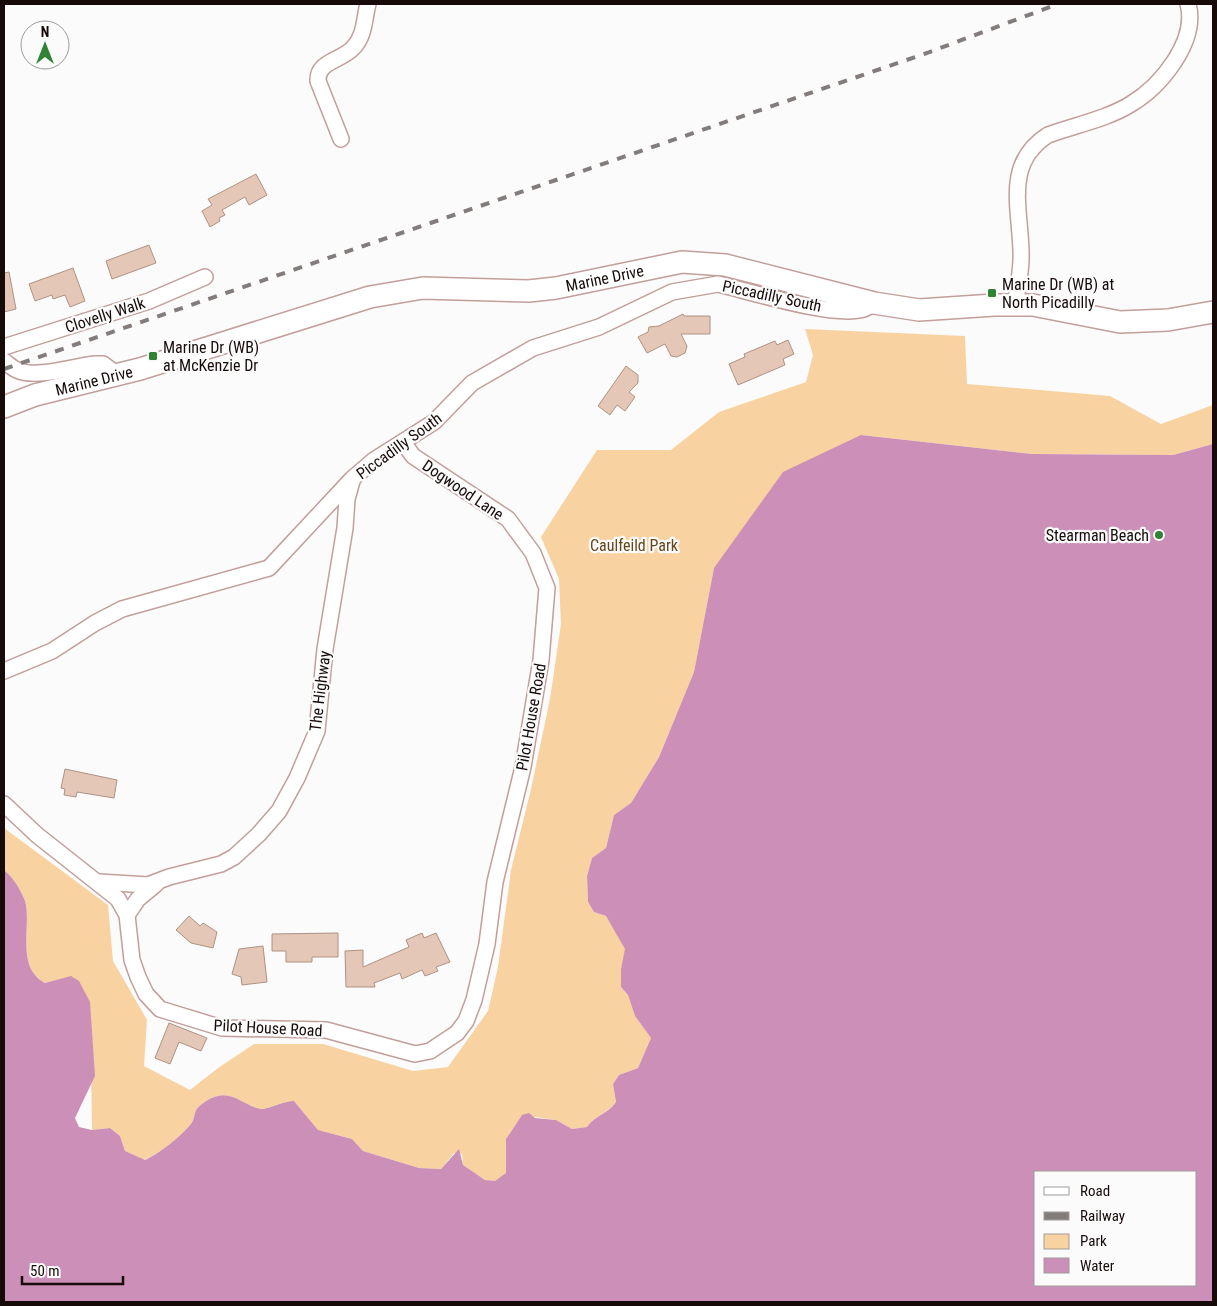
<svg xmlns="http://www.w3.org/2000/svg" width="1217" height="1306" font-family="'Roboto Condensed',sans-serif">
<rect width="100%" height="100%" fill="#fbfbfb"/>
<path fill="#f8d2a1" d="M 805,329 L 965,336 L 967,384 L 1110,396 L 1161,424 L 1213,405 L 1213,444 L 1173,455 L 1032,454 L 861,435 L 714,568 L 694,672 L 659,757 L 631,803 L 614,815 L 606,848 L 592,858 L 587,876 L 588,902 L 594,912 L 606,916 L 626,949 L 621,969 L 621,987 L 628,995 L 635,1016 L 651,1038 L 638,1068 L 619,1075 L 613,1084 L 616,1102 C 608,1113 595,1115 587,1127 L 572,1129 L 556,1120 L 522,1115 L 506,1139 L 506,1173 L 495,1182 L 485,1180 L 463,1165 L 462,1154 L 454,1153 L 441,1169 L 419,1168 L 363,1151 L 352,1139 L 318,1130 L 294,1101 C 284,1101 266,1110 261,1109 C 245,1107 234,1092 218,1096 C 211,1097 200,1104 196,1110 C 194,1115 194,1121 190,1125 C 178,1139 161,1152 144,1160 L 125,1151 L 120,1136 L 110,1128 L 92,1130 L 90,1002 L 71,977 L 45,983 C 15,967 32,926 25,901 C 21,890 13,877 4,870 L 4,828 L 108,905 L 113,961 L 147,1020 L 144,1066 L 190,1090 L 218,1068 L 254,1044 L 323,1044 L 413,1071 L 448,1067 L 488,1011 L 498,967 L 511,870 L 531,789 L 550,699 L 561,624 L 559,579 L 541,537 L 597,450 L 671,450 L 719,412 L 806,382 L 813,355 Z"/>
<path fill="#cc8fb7" fill-rule="evenodd" d="M 861,435 L 1032,454 L 1173,455 L 1213,444 L 1213,1302 L 4,1302 L 4,870 C 13,877 21,890 25,901 C 32,926 15,967 45,983 L 71,976 L 79,981 L 90,1002 L 95,1076 L 75,1118 L 79,1127 L 92,1130 L 110,1128 L 120,1136 L 125,1151 L 145,1160 C 161,1152 178,1139 190,1125 C 194,1121 194,1115 196,1110 C 200,1104 211,1097 218,1096 C 234,1092 246,1107 261,1109 C 266,1110 284,1101 294,1101 L 318,1130 L 352,1139 L 363,1151 L 419,1168 L 441,1169 L 459,1149 L 463,1165 L 485,1180 L 495,1181 L 506,1173 L 506,1139 L 522,1115 L 529,1113 L 535,1118 L 556,1120 L 572,1129 L 587,1127 C 595,1115 608,1114 616,1102 L 613,1084 L 619,1075 L 638,1068 L 651,1038 L 635,1016 L 628,995 L 621,987 L 621,969 L 625,949 L 606,916 L 594,912 L 588,902 L 587,876 L 592,858 L 606,848 L 614,815 L 631,803 L 659,757 L 694,672 L 714,568 L 783,472 ZM 1036,1172 L 1196,1172 L 1196,1285 L 1036,1285 Z"/>
<g fill="#e5c7b7" stroke="#ae9282">
<path d="M 256,174 L 267,195 L 249,205 L 245,197 L 222,210 L 225,215 L 219,218 L 220,221 L 210,227 L 202,211 L 212,205 L 208,199 Z"/>
<path d="M 149,245 L 156,263 L 112,279 L 106,261 Z"/>
<path d="M 73,268 L 85,301 L 70,307 L 65,295 L 53,299 L 52,295 L 35,301 L 29,284 Z"/>
<path d="M 9,272 L 16,309 L 4,312 L 4,273 Z"/>
<path d="M 683,314 L 684,316 L 710,316 L 710,334 L 681,334 L 687,346 L 685,353 L 677,357 L 671,356 L 665,344 L 647,353 L 638,337 L 648,332 L 649,327 L 659,326 Z"/>
<path d="M 788,340 L 794,354 L 783,359 L 785,365 L 738,385 L 729,364 L 745,357 L 744,354 L 775,341 L 777,345 Z"/>
<path d="M 626,366 L 638,375 L 638,383 L 629,392 L 635,397 L 625,411 L 617,405 L 610,415 L 598,406 Z"/>
<path d="M 65,769 L 117,780 L 114,798 L 77,792 L 76,797 L 64,795 L 65,789 L 61,788 Z"/>
<path d="M 189,916 L 200,926 L 203,923 L 217,932 L 213,948 L 191,943 L 176,930 Z"/>
<path d="M 338,933 L 338,957 L 312,957 L 312,962 L 286,962 L 286,951 L 272,951 L 272,934 Z"/>
<path d="M 422,933 L 424,938 L 436,933 L 450,962 L 436,967 L 438,971 L 425,976 L 422,970 L 402,979 L 400,973 L 374,983 L 375,987 L 346,987 L 345,951 L 363,950 L 363,967 L 409,947 L 406,940 Z"/>
<path d="M 263,946 L 267,982 L 242,985 L 241,977 L 232,974 L 239,949 Z"/>
<path d="M 169,1023 L 207,1038 L 201,1051 L 179,1042 L 170,1064 L 155,1058 Z"/>
</g>
<g fill="none" stroke-linecap="round" stroke-linejoin="round">
<defs>
<g id="minor">
<path d="M 341,139 L 318,81 C 317,61 341,61 353,48 C 365,36 364,19 368,4"/>
<path d="M 1015,305 C 1018,287 1022,269 1021,251 C 1020,207 1004,163 1048,135 C 1075,125 1107,119 1131,104 C 1161,86 1198,41 1188,4"/>
<path d="M 4,347 L 149,301 L 205,277"/>
<path d="M 4,361 C 8,364 12,368 17,370 C 36,379 74,366 95,364 L 103,364 L 116,374"/>
<path d="M 4,671 L 52,651 L 95,623 L 122,609 L 269,568 L 352,479 L 374,460 L 434,422 L 472,383 L 533,348 L 599,327 L 672,292 L 718,284 C 752,292 828,316 860,310 C 866,309 869,307 874,303"/>
<path d="M 4,804 L 37,835 L 118,899 L 127,915 L 132,960 L 138,977 L 146,994 L 160,1009 L 222,1028 L 326,1030 L 415,1054 L 430,1051 L 457,1033 L 466,1021 L 474,1000 L 487,944 L 495,882 L 523,767 L 541,660 L 547,588 L 533,553 L 508,519 L 413,456 L 403,442"/>
<path d="M 99,882 L 148,885 L 169,877 L 221,864 L 234,857 L 259,834 L 279,811 L 297,778 L 317,731 L 325,649 L 345,528 L 347,499 L 352,481"/>
<path d="M 127,915 L 138,899 L 156,884"/>
</g>
<g id="secondary">
<path id="s1" d="M 4,407 L 35,395 L 140,369 L 370,297 L 423,288 L 529,291 L 556,288 L 682,262 L 725,265 L 874,303 L 919,310 L 994,305 L 1033,305 L 1120,322 L 1168,320 L 1213,312"/>
</g>
</defs>
<use href="#minor" stroke="#c19f9b" stroke-width="18"/>
<use href="#secondary" stroke="#c19f9b" stroke-width="24"/>
<use href="#minor" stroke="#fff" stroke-width="15"/>
<use href="#secondary" stroke="#fff" stroke-width="21"/>
<path stroke="#827c7b" stroke-width="4" stroke-dasharray="9 9" stroke-linecap="butt" d="M 4,369 L 927,53 L 1058,4"/>
</g>
<g fill="#2e8432" stroke="#fbfbfb" stroke-width="2">
<rect x="987" y="288" width="10" height="10" rx="2.5"/>
<rect x="148" y="351" width="10" height="10" rx="2.5"/>
<circle cx="1159" cy="535" r="5"/>
</g>
<g text-anchor="middle" dominant-baseline="central" stroke-width="4.5" stroke-linejoin="round" paint-order="stroke">
<g font-size="16" fill="#170b0a" stroke="#fbfbfb">
<text stroke="none"><textPath href="#s1" startOffset="619">Marine Drive</textPath></text>
<text transform="translate(772 296) rotate(12)">Piccadilly South</text>
<text transform="translate(105 315) rotate(-18)">Clovelly Walk</text>
<text stroke="none"><textPath href="#s1" startOffset="94">Marine Drive</textPath></text>
<text transform="translate(399 446) rotate(-36)">Piccadilly South</text>
<text transform="translate(463 490) rotate(34)">Dogwood Lane</text>
<text transform="translate(320 691) rotate(-83)">The Highway</text>
<text transform="translate(531 717) rotate(-80)">Pilot House Road</text>
<text transform="translate(268 1028) rotate(3)">Pilot House Road</text>
</g>
<g font-size="16" fill="#170b0a" stroke="#fbfbfb" text-anchor="start">
<text x="1002" y="284">Marine Dr (WB) at<tspan x="1002" dy="18">North Picadilly</tspan></text>
<text x="163" y="347">Marine Dr (WB)<tspan x="163" dy="18">at McKenzie Dr</tspan></text>
<text x="1149" y="535" text-anchor="end">Stearman Beach</text>
</g>
<g font-size="16" fill="#64461a" stroke="#fbfbfb">
<text x="634" y="545">Caulfeild Park</text>
</g>
</g>
<rect width="1217" height="1306" fill="none" stroke="#170b0a" stroke-width="10"/>
<rect x="1034" y="1171" width="162" height="115" fill="#fbfbfb" stroke="#a09b9b"/>
<rect x="1044" y="1187" width="25" height="8" fill="#ffffff" stroke="#a09b9b"/>
<text x="1080" y="1196" font-size="15" fill="#170b0a">Road</text>
<rect x="1044" y="1212" width="25" height="8" fill="#827c7b" stroke="#a09b9b"/>
<text x="1080" y="1221" font-size="15" fill="#170b0a">Railway</text>
<rect x="1044" y="1234" width="25" height="15" fill="#f8d2a1" stroke="#a09b9b"/>
<text x="1080" y="1246" font-size="15" fill="#170b0a">Park</text>
<rect x="1044" y="1258" width="25" height="15" fill="#cc8fb7" stroke="#a09b9b"/>
<text x="1080" y="1271" font-size="15" fill="#170b0a">Water</text>
<g transform="translate(45 45)"><circle r="24" fill="#fbfbfb" stroke="#a09b9b"/>
<path d="M0-4L9 19L0 12L-9 19Z" fill="#2e8432"/>
<text y="-8" font-size="14" font-weight="bold" text-anchor="middle" fill="#170b0a">N</text>
</g>
<path d="M22 1276v8h101v-8" fill="none" stroke="#170b0a" stroke-width="2.5"/>
<text x="30" y="1276" font-size="15" fill="#170b0a" stroke="#fbfbfb" stroke-width="4" paint-order="stroke">50 m</text>
</svg>
